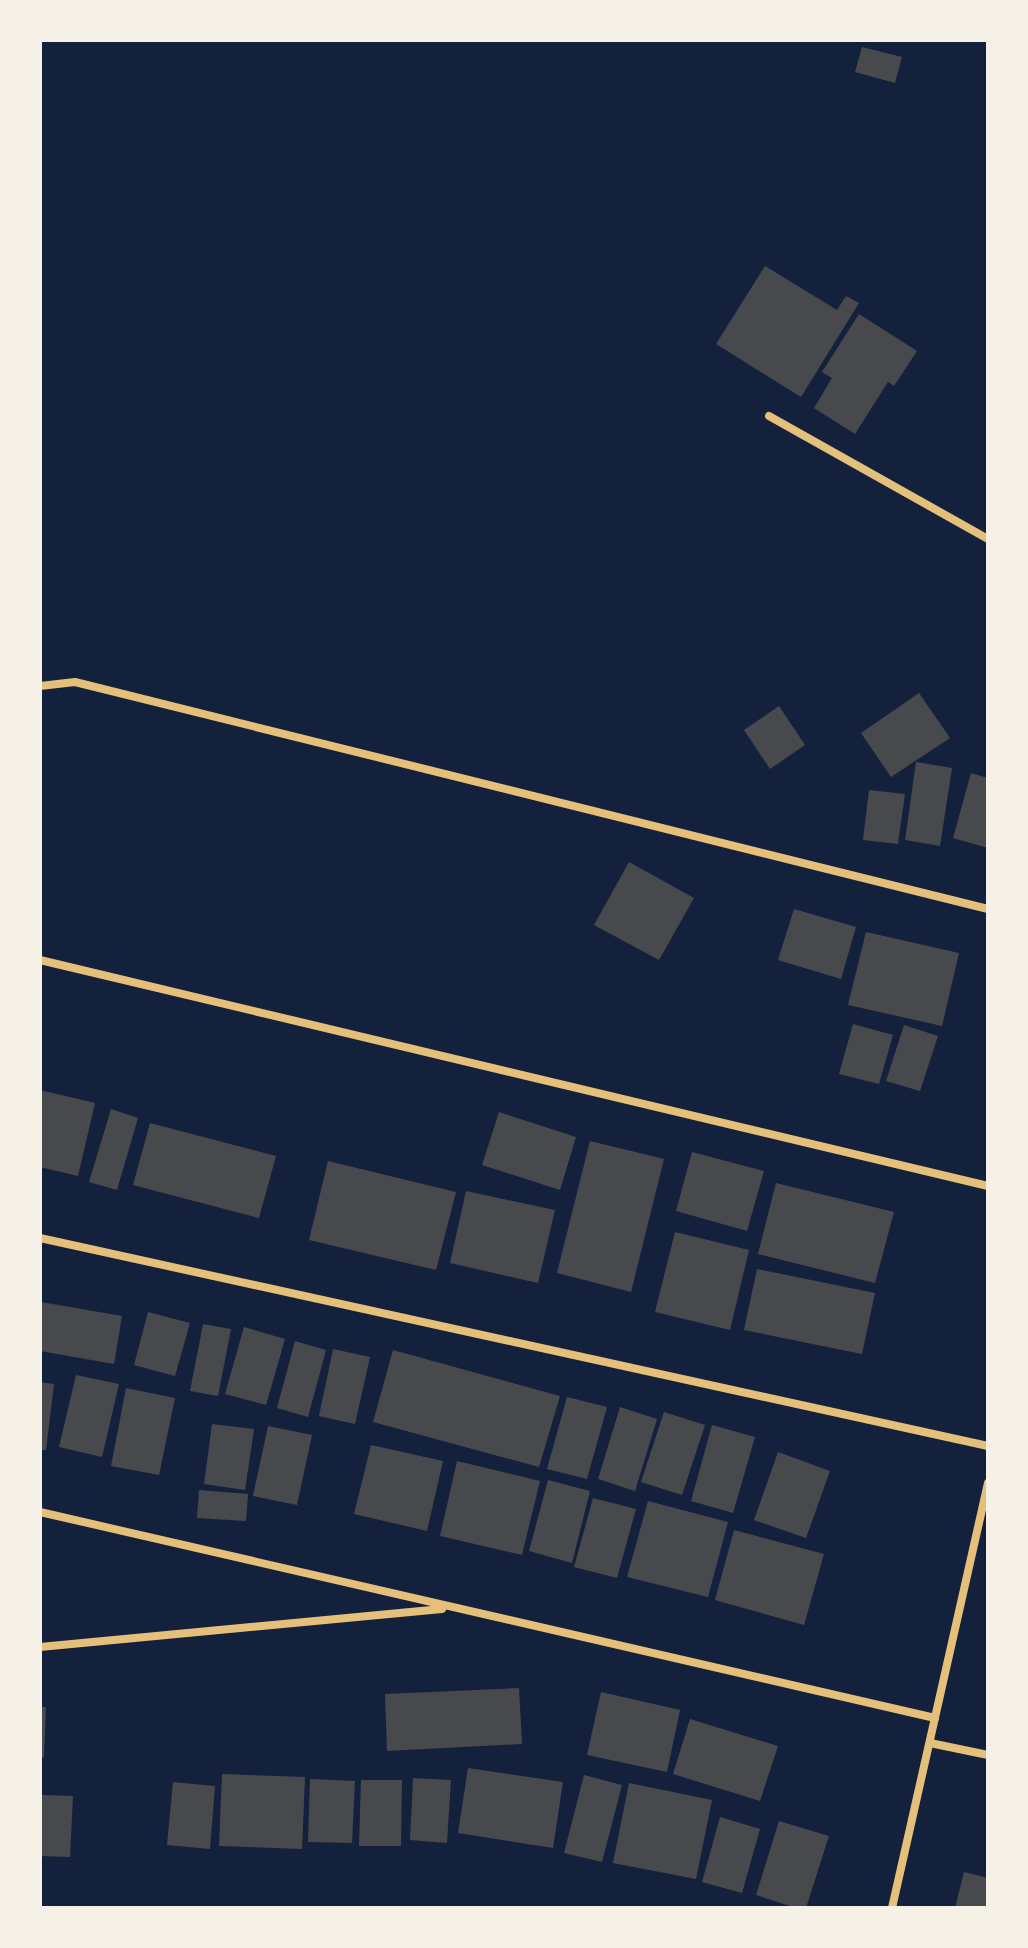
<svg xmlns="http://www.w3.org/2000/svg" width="1028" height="1948" font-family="Figtree,sans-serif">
<rect width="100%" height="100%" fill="#14213d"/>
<g fill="#48494c">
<path d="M 862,47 L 902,57 L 895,83 L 855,72 Z"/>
<path d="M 765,266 L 837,310 L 846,296 L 859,303 L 801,397 L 716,344 Z"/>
<path d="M 859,314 L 917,351 L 894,386 L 888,382 L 855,434 L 814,408 L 832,378 L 822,372 Z"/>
<path d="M 919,693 L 950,738 L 891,777 L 861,733 Z"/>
<path d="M 779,706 L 805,745 L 770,769 L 744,730 Z"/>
<path d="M 916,762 L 952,768 L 940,846 L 905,840 Z"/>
<path d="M 971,773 L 988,778 L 988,848 L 953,838 Z"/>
<path d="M 869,790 L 905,794 L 898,844 L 863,840 Z"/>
<path d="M 629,862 L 694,898 L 659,960 L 594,925 Z"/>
<path d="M 794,909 L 856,927 L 841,979 L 778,960 Z"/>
<path d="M 866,932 L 959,953 L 942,1026 L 848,1005 Z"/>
<path d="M 853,1024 L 893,1035 L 879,1084 L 839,1074 Z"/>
<path d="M 904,1025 L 938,1036 L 920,1091 L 886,1081 Z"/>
<path d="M 40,1090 L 95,1103 L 78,1176 L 40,1167 Z"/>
<path d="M 111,1109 L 138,1118 L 117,1190 L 89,1182 Z"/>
<path d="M 499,1112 L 576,1137 L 560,1190 L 482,1165 Z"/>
<path d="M 150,1123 L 276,1156 L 259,1218 L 133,1185 Z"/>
<path d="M 590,1141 L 664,1159 L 631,1292 L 557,1273 Z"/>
<path d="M 692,1152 L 764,1171 L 747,1231 L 676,1211 Z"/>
<path d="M 328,1161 L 456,1192 L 436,1270 L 309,1240 Z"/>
<path d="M 776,1183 L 894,1212 L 875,1283 L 758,1254 Z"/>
<path d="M 466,1191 L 555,1210 L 538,1283 L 450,1263 Z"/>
<path d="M 675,1232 L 749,1250 L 730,1330 L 655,1312 Z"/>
<path d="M 757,1269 L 875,1293 L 862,1354 L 744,1330 Z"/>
<path d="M 41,1302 L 122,1316 L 114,1364 L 40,1351 Z"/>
<path d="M 148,1312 L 190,1323 L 175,1376 L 134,1365 Z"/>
<path d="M 203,1324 L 231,1329 L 218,1396 L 190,1391 Z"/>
<path d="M 244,1327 L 285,1339 L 266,1405 L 225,1394 Z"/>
<path d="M 295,1341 L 326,1350 L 308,1417 L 277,1408 Z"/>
<path d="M 333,1349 L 370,1357 L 355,1424 L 319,1416 Z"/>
<path d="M 393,1350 L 560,1396 L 539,1467 L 373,1422 Z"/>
<path d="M 76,1375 L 119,1384 L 102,1457 L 59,1447 Z"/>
<path d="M 40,1382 L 54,1384 L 46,1450 L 40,1450 Z"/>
<path d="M 126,1388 L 175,1398 L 159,1475 L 111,1466 Z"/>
<path d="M 567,1397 L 607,1407 L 587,1479 L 547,1469 Z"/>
<path d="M 620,1407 L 657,1419 L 635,1491 L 598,1479 Z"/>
<path d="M 664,1412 L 705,1425 L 682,1495 L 641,1482 Z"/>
<path d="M 212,1424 L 254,1429 L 245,1490 L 204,1484 Z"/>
<path d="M 712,1425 L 755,1437 L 733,1513 L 691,1501 Z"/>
<path d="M 268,1426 L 312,1435 L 297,1505 L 253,1496 Z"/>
<path d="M 371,1445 L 443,1461 L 427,1531 L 354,1514 Z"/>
<path d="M 778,1452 L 830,1471 L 806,1538 L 754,1520 Z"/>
<path d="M 457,1461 L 540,1481 L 522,1555 L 440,1536 Z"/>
<path d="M 548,1480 L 590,1491 L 572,1563 L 529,1551 Z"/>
<path d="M 199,1490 L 248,1494 L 246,1521 L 197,1518 Z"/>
<path d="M 593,1498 L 636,1509 L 617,1578 L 574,1567 Z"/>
<path d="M 648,1501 L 728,1522 L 708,1597 L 627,1577 Z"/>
<path d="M 734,1530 L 824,1554 L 804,1625 L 715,1600 Z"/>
<path d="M 519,1688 L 522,1744 L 387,1751 L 385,1694 Z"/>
<path d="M 601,1692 L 680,1710 L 667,1772 L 587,1755 Z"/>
<path d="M 40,1707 L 46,1707 L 44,1758 L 40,1757 Z"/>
<path d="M 690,1719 L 778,1746 L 760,1801 L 673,1774 Z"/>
<path d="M 468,1768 L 563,1782 L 553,1848 L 458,1833 Z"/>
<path d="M 222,1774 L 305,1777 L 302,1849 L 219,1846 Z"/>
<path d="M 584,1775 L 622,1785 L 602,1862 L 564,1853 Z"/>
<path d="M 413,1778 L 451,1780 L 447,1843 L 410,1840 Z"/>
<path d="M 310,1779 L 355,1781 L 352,1843 L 308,1842 Z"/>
<path d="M 361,1780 L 402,1780 L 401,1846 L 359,1846 Z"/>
<path d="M 173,1782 L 215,1786 L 210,1849 L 167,1845 Z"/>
<path d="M 629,1783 L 712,1800 L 696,1879 L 613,1863 Z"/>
<path d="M 40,1795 L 73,1796 L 70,1857 L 40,1856 Z"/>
<path d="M 720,1817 L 760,1829 L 742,1893 L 702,1882 Z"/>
<path d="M 779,1821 L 829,1836 L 806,1908 L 796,1908 L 756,1895 Z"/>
<path d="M 964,1872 L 988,1878 L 988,1908 L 955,1908 Z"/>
</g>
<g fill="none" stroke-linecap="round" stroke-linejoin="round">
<g stroke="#e5c07b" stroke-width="8">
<path d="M 769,416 L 988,539"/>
<path d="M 40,686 L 75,682 L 988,909"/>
<path d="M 40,960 L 988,1186"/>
<path d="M 40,1238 L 988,1446"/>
<path d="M 40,1512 L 935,1718"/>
<path d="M 40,1647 L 442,1609"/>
<path d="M 930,1743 L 988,1755"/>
<path d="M 892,1908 L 988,1483"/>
</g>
</g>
<rect width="1028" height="1948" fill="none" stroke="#f6f1e7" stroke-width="84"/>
</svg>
